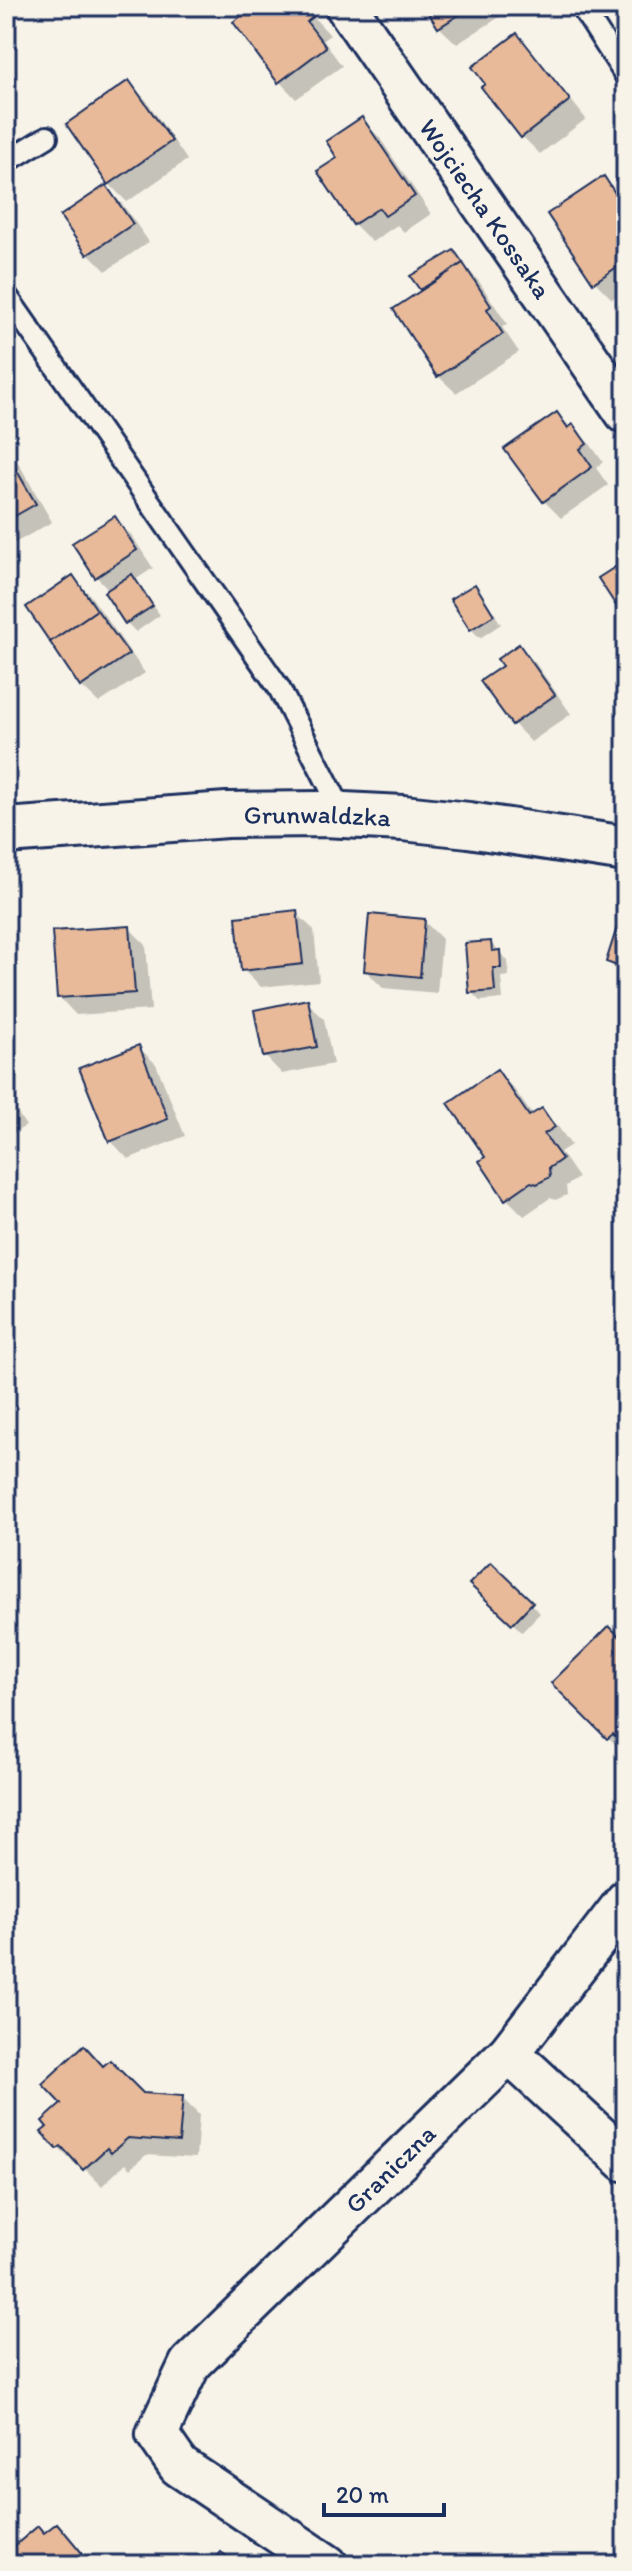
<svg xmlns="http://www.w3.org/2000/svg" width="632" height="2571" font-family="Itim,sans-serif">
<rect width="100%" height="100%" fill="#f7f3e8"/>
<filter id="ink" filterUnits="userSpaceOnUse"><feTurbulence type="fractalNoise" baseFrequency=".0125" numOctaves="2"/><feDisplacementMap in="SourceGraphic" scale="16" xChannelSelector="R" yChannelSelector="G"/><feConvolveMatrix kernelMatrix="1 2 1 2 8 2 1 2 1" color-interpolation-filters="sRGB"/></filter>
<g filter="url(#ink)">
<g fill="#0003">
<path d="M 248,6 L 299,6 L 304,12 L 307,10 L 330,35 L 323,40 L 342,66 L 296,99 L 279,81 Z"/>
<path d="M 426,6 L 517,6 L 457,44 L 439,27 Z"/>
<path d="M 517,35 L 534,53 L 586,119 L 540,154 L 522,136 Z"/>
<path d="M 129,83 L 146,100 L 187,160 L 127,202 L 109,184 L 68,125 Z"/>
<path d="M 361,119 L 379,137 L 431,214 L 404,232 L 397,225 L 372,242 L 354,224 L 320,172 L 340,159 Z"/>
<path d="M 603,179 L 626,204 L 626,290 L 612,299 L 595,282 Z"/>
<path d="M 106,188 L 123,205 L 149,242 L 106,271 L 89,254 Z"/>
<path d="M 453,252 L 480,283 L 507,324 L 502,327 L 519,352 L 456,393 L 438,376 L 424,291 L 413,277 Z"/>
<path d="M 556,414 L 590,444 L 603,462 L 596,468 L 608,485 L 561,518 L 544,501 Z"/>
<path d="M 6,452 L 19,464 L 52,522 L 6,548 Z"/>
<path d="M 114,518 L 132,536 L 153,568 L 135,580 L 160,615 L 136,632 L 127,623 L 107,593 L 110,591 L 96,576 Z"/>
<path d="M 72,577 L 90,595 L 145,673 L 99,703 L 81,686 Z"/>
<path d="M 474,587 L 483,596 L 501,624 L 480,638 L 471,629 Z"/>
<path d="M 519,646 L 536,664 L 571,714 L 531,742 L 514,724 L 483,681 L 505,666 Z"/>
<path d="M 296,913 L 314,930 L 319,981 L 261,987 L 243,970 Z"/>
<path d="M 424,921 L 442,939 L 437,993 L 383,988 L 366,971 Z"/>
<path d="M 129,928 L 146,945 L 151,1010 L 76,1015 L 59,997 Z"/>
<path d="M 626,932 L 626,979 L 608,962 Z"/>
<path d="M 491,943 L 508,961 L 509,976 L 501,977 L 503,999 L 480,1001 L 471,992 Z"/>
<path d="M 307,1002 L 324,1019 L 333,1064 L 282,1074 L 265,1056 Z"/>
<path d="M 138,1047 L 156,1064 L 185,1136 L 128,1159 L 111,1141 Z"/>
<path d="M 497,1072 L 514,1089 L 533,1116 L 541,1110 L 559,1128 L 571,1145 L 560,1152 L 578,1178 L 566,1186 L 567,1195 L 555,1200 L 550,1198 L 524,1216 L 506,1198 L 488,1158 Z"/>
<path d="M 6,1095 L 26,1126 L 6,1137 Z"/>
<path d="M 491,1565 L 540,1613 L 522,1632 L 472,1584 Z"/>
<path d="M 626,1646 L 626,1755 L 554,1683 Z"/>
<path d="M 104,2068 L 143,2095 L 182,2098 L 199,2115 L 196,2158 L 146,2155 L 130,2169 L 125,2164 L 102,2186 L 79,2163 L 76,2165 L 58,2148 Z"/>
<path d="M 57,2525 L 93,2565 L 9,2565 L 6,2561 L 6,2556 L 45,2535 Z"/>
</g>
<g fill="#e8ba99" stroke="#1b2f5e" stroke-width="2">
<path d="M 246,6 L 298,6 L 302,11 L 307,7 L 313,17 L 307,22 L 326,47 L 278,83 L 233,22 L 249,10 Z"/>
<path d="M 424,6 L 473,6 L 438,28 Z"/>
<path d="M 517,33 L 570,100 L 521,138 L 481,87 L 485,84 L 472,67 Z"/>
<path d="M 129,80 L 172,141 L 108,185 L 66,124 Z"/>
<path d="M 362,117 L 415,196 L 385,216 L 379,208 L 353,225 L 317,171 L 337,158 L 326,141 Z"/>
<path d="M 604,176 L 626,210 L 626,261 L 593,283 L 547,214 Z"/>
<path d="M 106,185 L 133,224 L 87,255 L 60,216 Z"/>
<path d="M 454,250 L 463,263 L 420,290 L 410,276 Z"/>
<path d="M 463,263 L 491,306 L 487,309 L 503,334 L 437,377 L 393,309 Z"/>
<path d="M 557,412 L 568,428 L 573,424 L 587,444 L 580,449 L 592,467 L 543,502 L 504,449 Z"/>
<path d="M 6,452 L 36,504 L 6,521 Z"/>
<path d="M 115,516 L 137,550 L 95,578 L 72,543 Z"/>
<path d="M 626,560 L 626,621 L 598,578 Z"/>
<path d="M 132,574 L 153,606 L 125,624 L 104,592 Z"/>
<path d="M 73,575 L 97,610 L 50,642 L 26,607 Z"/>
<path d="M 475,584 L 494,615 L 470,630 L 450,599 Z"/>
<path d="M 97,610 L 129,654 L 80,687 L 50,642 Z"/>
<path d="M 519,644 L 555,695 L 512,725 L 480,681 L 502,666 L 497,659 Z"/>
<path d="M 297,910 L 303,964 L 241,971 L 236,917 Z"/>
<path d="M 369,914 L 425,919 L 420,977 L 364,971 Z"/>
<path d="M 130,926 L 135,993 L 57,998 L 52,931 Z"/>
<path d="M 617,927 L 626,930 L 626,969 L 606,962 Z"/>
<path d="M 491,941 L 492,951 L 500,950 L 501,968 L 493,968 L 495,991 L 469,993 L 465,943 Z"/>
<path d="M 308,999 L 317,1047 L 263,1057 L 254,1010 Z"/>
<path d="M 139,1045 L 168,1119 L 109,1142 L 79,1068 Z"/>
<path d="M 497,1069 L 529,1116 L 542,1108 L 555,1127 L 544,1134 L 562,1159 L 549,1168 L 550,1177 L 537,1184 L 531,1182 L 505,1200 L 479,1161 L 485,1157 L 448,1103 Z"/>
<path d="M 491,1562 L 533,1602 L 512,1624 L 469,1584 Z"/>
<path d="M 609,1626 L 626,1643 L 626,1747 L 613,1734 L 607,1739 L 551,1683 Z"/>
<path d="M 84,2045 L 103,2066 L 110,2060 L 143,2093 L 183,2096 L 179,2142 L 128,2138 L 111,2153 L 107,2148 L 83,2170 L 61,2146 L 57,2149 L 41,2132 L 47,2127 L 42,2121 L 61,2104 L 42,2084 Z"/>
<path d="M 57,2523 L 82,2553 L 75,2559 L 80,2565 L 6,2564 L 6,2553 L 38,2526 L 44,2533 Z"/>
<path d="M 221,2552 L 239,2565 L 211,2565 Z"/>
</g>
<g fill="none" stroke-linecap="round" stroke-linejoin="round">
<defs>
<g id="lane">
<path d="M 581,6 L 626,76"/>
<path d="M 6,162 L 47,137"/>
<path d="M 6,295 L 279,688 L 344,815"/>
</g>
<g id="street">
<path id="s1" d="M 346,6 L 626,413"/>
<path d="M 509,2053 L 626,2161"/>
<path id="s2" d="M 327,2565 L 179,2466 L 157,2434 L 190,2364 L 509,2053 L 626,1901"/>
</g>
<g id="secondary">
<path id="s3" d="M 6,831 L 227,815 L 324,814 L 403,818 L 469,825 L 626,849"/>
</g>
</defs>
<use href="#lane" stroke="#1b2f5e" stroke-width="26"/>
<use href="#street" stroke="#1b2f5e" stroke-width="46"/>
<use href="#secondary" stroke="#1b2f5e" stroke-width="50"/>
<use href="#lane" stroke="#f7f3e8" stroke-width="20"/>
<use href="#street" stroke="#f7f3e8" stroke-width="40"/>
<use href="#secondary" stroke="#f7f3e8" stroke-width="44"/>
</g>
</g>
<g text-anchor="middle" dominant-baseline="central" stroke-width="8" stroke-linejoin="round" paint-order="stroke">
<g font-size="26" fill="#1b2f5e" stroke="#f7f3e8">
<text stroke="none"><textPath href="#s1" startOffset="246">Wojciecha Kossaka</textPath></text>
<text stroke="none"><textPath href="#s3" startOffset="312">Grunwaldzka</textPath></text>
<text stroke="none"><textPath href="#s2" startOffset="574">Graniczna</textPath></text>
</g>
</g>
<rect width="632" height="2571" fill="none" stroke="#f7f3e8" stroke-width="32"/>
<rect x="16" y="16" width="600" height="2539" fill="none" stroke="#1b2f5e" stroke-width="3" filter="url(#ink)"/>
<path d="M324 2503v12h120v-12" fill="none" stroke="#1b2f5e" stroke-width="4"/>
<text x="336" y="2503" font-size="24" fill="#1b2f5e" stroke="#f7f3e8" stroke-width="6" paint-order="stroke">20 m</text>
</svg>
